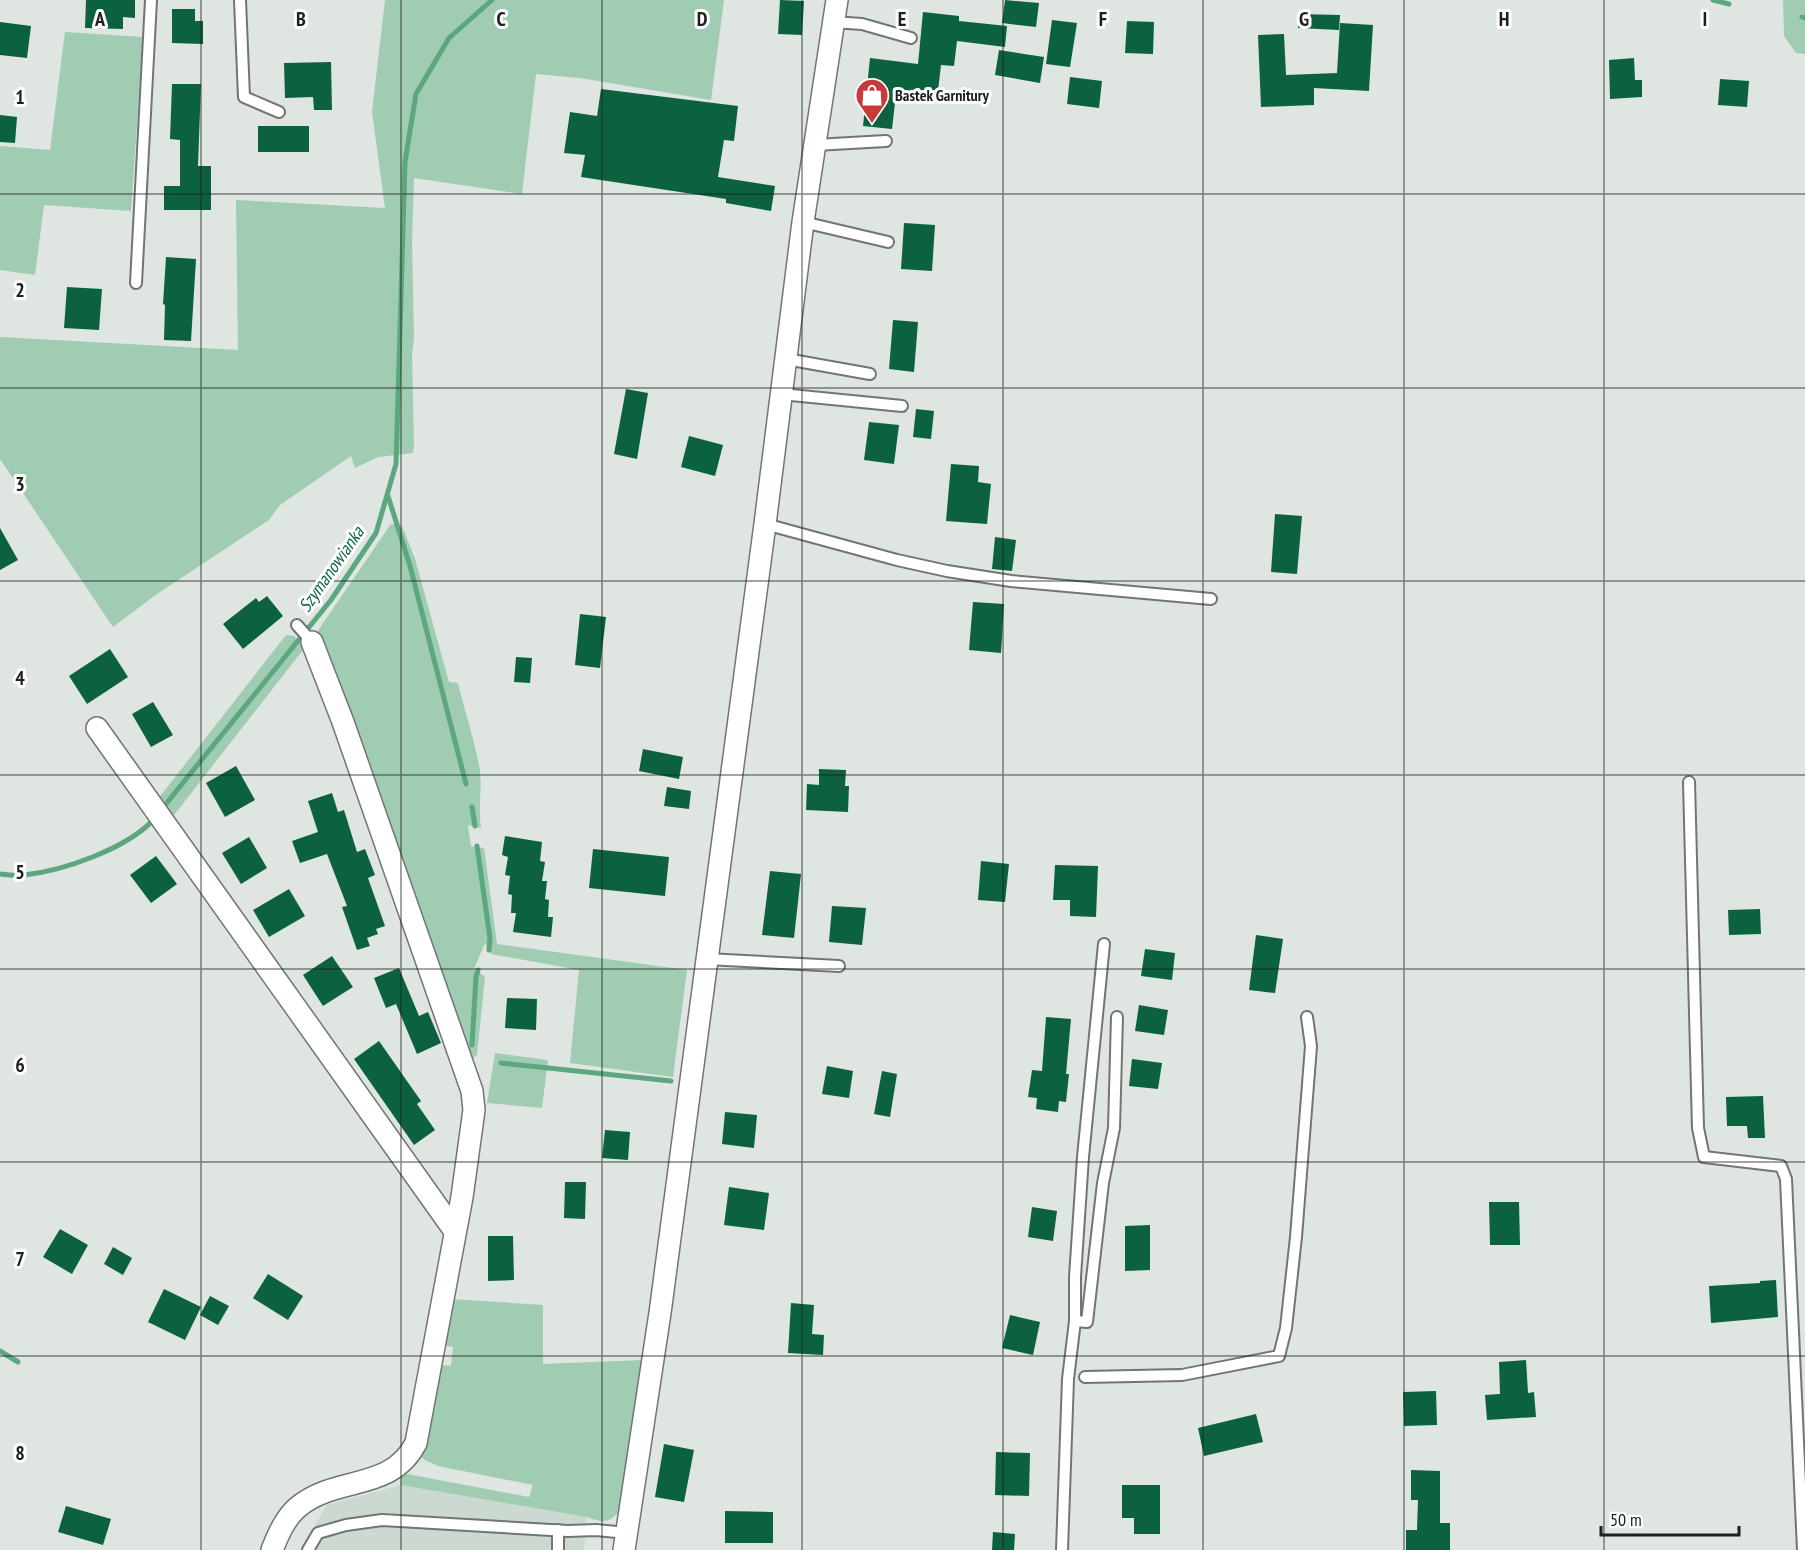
<svg xmlns="http://www.w3.org/2000/svg" width="1805" height="1550" font-family="'PT Sans Narrow',sans-serif">
<rect width="100%" height="100%" fill="#dfe5e1"/>
<path fill="#ccd9d1" d="M 400,1485 L 587,1517 L 584,1550 L 300,1550 L 327,1505 Z"/>
<g fill="#9fccb2">
<path d="M 385,0 L 724,0 L 711,100 L 580,78 L 536,74 L 522,194 L 414,178 L 412,242 L 414,338 L 412,354 L 414,444 L 413,453 L 378,457 L 355,468 L 351,456 L 280,505 L 269,520 L 157,594 L 113,627 L 0,459 L 0,337 L 238,350 L 236,200 L 385,208 L 372,112 Z"/>
<path d="M 1783,0 L 1805,0 L 1805,54 L 1796,53 L 1784,36 Z"/>
<path d="M 65,32 L 143,37 L 131,211 L 44,205 L 35,275 L 0,270 L 0,146 L 50,150 Z"/>
<path d="M 391,524 L 402,526 L 415,559 L 449,682 L 458,683 C 465,712 475,742 480,771 C 482,790 478,809 481,828 L 468,825 L 471,846 L 484,848 L 497,944 L 687,970 L 673,1077 L 570,1063 L 579,970 L 491,954 L 485,943 L 474,969 L 485,977 L 477,1055 L 470,1060 L 315,635 Z"/>
<path d="M 286,635 L 294,636 L 306,646 L 171,819 L 158,799 Z"/>
<path d="M 495,1053 L 548,1060 L 542,1108 L 487,1103 Z"/>
<path d="M 450,1299 L 543,1305 L 543,1364 L 643,1360 L 624,1506 C 611,1521 607,1525 587,1517 L 400,1485 L 402,1473 L 529,1497 L 533,1485 L 438,1466 L 425,1460 L 419,1455 L 437,1364 L 451,1366 L 453,1347 L 441,1345 Z"/>
</g>
<g fill="none" stroke-linecap="round" stroke-linejoin="round">
<g stroke="#5ca77f" stroke-width="5">
<path d="M 1713,0 L 1729,4"/>
<path d="M 1802,17 L 1805,18"/>
<path d="M 388,496 L 410,566 L 466,784"/>
<path d="M 472,807 L 475,826"/>
<path d="M 161,810 L 331,600 L 376,533 L 396,464 L 405,162 L 416,94 L 449,38 L 492,0"/>
<path d="M 477,846 L 490,938 L 489,950"/>
<path d="M 0,874 C 8,875 16,876 24,875 C 63,871 129,848 155,818"/>
<path d="M 472,1045 L 476,977 L 478,970"/>
<path d="M 501,1063 L 671,1081"/>
<path d="M 0,1351 L 18,1362"/>
</g>
</g>
<g fill="#0c623f">
<path d="M 86,0 L 135,0 L 135,18 L 123,17 L 123,29 L 85,28 Z"/>
<path d="M 780,0 L 804,1 L 802,35 L 778,34 Z"/>
<path d="M 1005,0 L 1039,3 L 1036,27 L 1002,23 Z"/>
<path d="M 172,9 L 195,9 L 195,21 L 203,21 L 203,44 L 172,43 Z"/>
<path d="M 923,12 L 959,16 L 959,21 L 1007,26 L 1005,47 L 957,41 L 954,66 L 941,65 L 937,99 L 896,94 L 892,129 L 863,126 L 870,58 L 918,64 Z"/>
<path d="M 1298,14 L 1340,15 L 1339,30 L 1298,28 Z"/>
<path d="M 1052,20 L 1077,23 L 1070,67 L 1046,64 Z"/>
<path d="M 1127,21 L 1154,22 L 1153,54 L 1125,53 Z"/>
<path d="M 0,22 L 31,26 L 27,58 L 0,55 Z"/>
<path d="M 1340,23 L 1373,25 L 1369,91 L 1314,88 L 1314,105 L 1261,107 L 1258,35 L 1284,34 L 1286,75 L 1337,73 Z"/>
<path d="M 999,50 L 1044,57 L 1040,83 L 995,75 Z"/>
<path d="M 1634,58 L 1635,80 L 1642,80 L 1642,97 L 1610,99 L 1609,60 Z"/>
<path d="M 331,62 L 332,110 L 314,110 L 313,97 L 285,98 L 284,63 Z"/>
<path d="M 1070,77 L 1102,81 L 1099,108 L 1067,104 Z"/>
<path d="M 1720,79 L 1749,81 L 1747,107 L 1718,105 Z"/>
<path d="M 172,84 L 201,84 L 198,166 L 211,166 L 211,210 L 164,210 L 164,186 L 180,186 L 180,140 L 170,139 Z"/>
<path d="M 601,89 L 738,106 L 734,141 L 724,140 L 718,177 L 775,186 L 771,211 L 726,203 L 726,199 L 581,177 L 585,155 L 564,153 L 570,112 L 597,116 Z"/>
<path d="M 0,115 L 17,117 L 15,143 L 0,142 Z"/>
<rect x="258" y="126" width="51" height="26"/>
<path d="M 904,223 L 935,225 L 932,271 L 901,269 Z"/>
<path d="M 166,257 L 196,259 L 191,341 L 164,340 L 165,305 L 163,304 Z"/>
<path d="M 67,287 L 102,289 L 99,330 L 64,328 Z"/>
<path d="M 893,320 L 918,322 L 914,372 L 889,369 Z"/>
<path d="M 626,389 L 648,393 L 637,459 L 614,454 Z"/>
<path d="M 916,409 L 934,411 L 931,439 L 913,437 Z"/>
<path d="M 869,422 L 899,425 L 894,464 L 864,460 Z"/>
<path d="M 689,436 L 723,445 L 715,476 L 681,467 Z"/>
<path d="M 951,464 L 979,466 L 978,482 L 991,484 L 987,524 L 946,521 Z"/>
<path d="M 1275,514 L 1302,516 L 1297,574 L 1271,572 Z"/>
<path d="M 0,528 L 18,560 L 0,570 Z"/>
<path d="M 995,537 L 1016,540 L 1012,571 L 992,569 Z"/>
<path d="M 267,596 L 283,616 L 243,649 L 223,624 L 256,598 L 259,602 Z"/>
<path d="M 973,602 L 1004,604 L 1001,653 L 969,650 Z"/>
<path d="M 580,614 L 606,617 L 600,668 L 575,665 Z"/>
<path d="M 110,649 L 128,677 L 87,704 L 69,676 Z"/>
<path d="M 516,657 L 532,658 L 530,683 L 514,682 Z"/>
<path d="M 153,702 L 173,735 L 151,747 L 132,714 Z"/>
<path d="M 643,749 L 683,757 L 679,779 L 639,771 Z"/>
<path d="M 236,766 L 255,800 L 225,817 L 206,783 Z"/>
<path d="M 819,769 L 846,770 L 845,786 L 849,786 L 848,812 L 806,810 L 807,784 L 819,785 Z"/>
<path d="M 667,787 L 691,791 L 689,809 L 664,806 Z"/>
<path d="M 332,793 L 338,812 L 344,810 L 357,852 L 365,849 L 375,875 L 368,878 L 385,926 L 376,929 L 378,934 L 367,938 L 370,946 L 357,950 L 342,907 L 347,906 L 327,854 L 300,863 L 292,841 L 318,832 L 308,801 Z"/>
<path d="M 505,836 L 542,842 L 540,861 L 545,862 L 542,881 L 547,881 L 545,899 L 549,900 L 548,917 L 553,917 L 551,937 L 513,932 L 516,913 L 511,913 L 512,895 L 508,894 L 510,876 L 505,875 L 508,857 L 502,855 Z"/>
<path d="M 249,837 L 267,868 L 241,884 L 222,853 Z"/>
<path d="M 593,849 L 669,857 L 665,896 L 589,888 Z"/>
<path d="M 156,856 L 177,884 L 151,903 L 130,875 Z"/>
<path d="M 981,861 L 1009,864 L 1005,902 L 978,900 Z"/>
<path d="M 1055,865 L 1098,866 L 1096,917 L 1070,916 L 1070,900 L 1053,900 Z"/>
<path d="M 770,871 L 801,874 L 794,938 L 762,935 Z"/>
<path d="M 289,889 L 305,916 L 269,937 L 253,910 Z"/>
<path d="M 832,906 L 866,908 L 862,945 L 829,942 Z"/>
<path d="M 1760,909 L 1761,934 L 1729,935 L 1728,910 Z"/>
<path d="M 1256,935 L 1283,939 L 1275,993 L 1249,990 Z"/>
<path d="M 1145,949 L 1175,953 L 1172,980 L 1141,976 Z"/>
<path d="M 332,956 L 353,987 L 323,1006 L 303,975 Z"/>
<path d="M 399,968 L 419,1016 L 428,1012 L 441,1043 L 417,1054 L 396,1004 L 386,1008 L 374,978 Z"/>
<path d="M 507,998 L 537,999 L 536,1030 L 505,1028 Z"/>
<path d="M 1139,1005 L 1168,1010 L 1164,1035 L 1135,1031 Z"/>
<path d="M 1046,1017 L 1071,1019 L 1066,1074 L 1069,1074 L 1066,1102 L 1059,1101 L 1058,1112 L 1036,1109 L 1037,1098 L 1028,1097 L 1032,1070 L 1042,1071 Z"/>
<path d="M 379,1041 L 421,1101 L 417,1104 L 435,1130 L 414,1145 L 354,1059 Z"/>
<path d="M 1132,1059 L 1162,1063 L 1158,1089 L 1129,1086 Z"/>
<path d="M 827,1066 L 853,1071 L 849,1098 L 822,1094 Z"/>
<path d="M 882,1071 L 897,1074 L 890,1117 L 874,1114 Z"/>
<path d="M 1763,1096 L 1765,1138 L 1748,1138 L 1747,1126 L 1727,1126 L 1726,1097 Z"/>
<path d="M 725,1112 L 757,1115 L 754,1148 L 722,1144 Z"/>
<path d="M 605,1130 L 630,1132 L 628,1160 L 602,1158 Z"/>
<path d="M 565,1182 L 586,1182 L 585,1219 L 564,1218 Z"/>
<path d="M 729,1187 L 769,1193 L 764,1230 L 724,1225 Z"/>
<path d="M 1489,1202 L 1519,1202 L 1520,1245 L 1490,1245 Z"/>
<path d="M 1032,1207 L 1057,1211 L 1053,1241 L 1028,1237 Z"/>
<path d="M 1150,1225 L 1150,1270 L 1125,1271 L 1125,1226 Z"/>
<path d="M 60,1229 L 88,1245 L 72,1274 L 43,1257 Z"/>
<path d="M 488,1236 L 513,1236 L 514,1280 L 488,1281 Z"/>
<path d="M 113,1247 L 132,1258 L 123,1275 L 104,1264 Z"/>
<path d="M 268,1274 L 303,1296 L 288,1320 L 253,1298 Z"/>
<path d="M 1776,1280 L 1778,1317 L 1711,1323 L 1709,1286 L 1760,1283 L 1760,1281 Z"/>
<path d="M 164,1289 L 201,1307 L 185,1340 L 148,1322 Z"/>
<path d="M 210,1296 L 229,1306 L 218,1325 L 200,1315 Z"/>
<path d="M 791,1303 L 814,1305 L 812,1334 L 824,1335 L 823,1355 L 788,1353 Z"/>
<path d="M 1010,1315 L 1040,1322 L 1033,1355 L 1002,1348 Z"/>
<path d="M 1526,1360 L 1528,1393 L 1534,1392 L 1536,1417 L 1487,1420 L 1485,1395 L 1500,1394 L 1499,1362 Z"/>
<path d="M 1436,1391 L 1437,1425 L 1404,1426 L 1403,1392 Z"/>
<path d="M 1256,1414 L 1263,1442 L 1204,1456 L 1198,1428 Z"/>
<path d="M 664,1444 L 694,1450 L 684,1502 L 655,1497 Z"/>
<path d="M 996,1452 L 1030,1453 L 1029,1496 L 995,1495 Z"/>
<path d="M 1411,1470 L 1440,1471 L 1440,1523 L 1450,1523 L 1450,1550 L 1406,1550 L 1406,1530 L 1417,1530 L 1418,1500 L 1411,1500 Z"/>
<path d="M 1122,1485 L 1160,1485 L 1160,1534 L 1134,1534 L 1134,1518 L 1122,1518 Z"/>
<path d="M 66,1506 L 111,1519 L 103,1545 L 58,1532 Z"/>
<path d="M 725,1511 L 773,1512 L 773,1543 L 725,1543 Z"/>
<path d="M 993,1532 L 1015,1534 L 1014,1550 L 992,1550 Z"/>
</g>
<g fill="none" stroke-linecap="round" stroke-linejoin="round">
<defs>
<g id="service">
<path d="M 240,0 L 244,97 L 279,112"/>
<path d="M 833,22 L 862,24 L 911,38"/>
<path d="M 815,145 L 886,141"/>
<path d="M 803,222 L 888,242"/>
<path d="M 136,283 L 151,0"/>
<path d="M 786,359 L 870,374"/>
<path d="M 781,394 L 902,406"/>
<path d="M 765,524 L 897,560 L 947,571 L 1011,581 L 1211,599"/>
<path d="M 297,625 L 312,642"/>
<path d="M 1689,782 L 1698,1128 L 1704,1157 L 1781,1166 L 1786,1179 L 1803,1550"/>
<path d="M 707,959 L 839,966"/>
<path d="M 1075,1321 L 1087,1322 L 1103,1183 L 1114,1128 L 1117,1017"/>
<path d="M 1085,1377 L 1182,1375 L 1279,1356 L 1286,1328 L 1296,1237 L 1311,1046 L 1307,1017"/>
<path d="M 308,1550 L 318,1533 L 346,1525 L 382,1520 L 568,1531 L 596,1530 L 627,1533"/>
<path d="M 558,1550 L 558,1530"/>
<path d="M 1062,1550 L 1068,1379 L 1075,1321 L 1075,1277 L 1083,1157 L 1104,944"/>
</g>
<g id="minor">
<path d="M 97,728 L 454,1230"/>
<path d="M 272,1550 C 278,1535 285,1518 298,1507 C 337,1475 391,1492 416,1443 L 462,1197 L 474,1110 L 472,1091 L 343,722 L 312,642"/>
<path d="M 624,1550 L 660,1313 L 765,524 L 803,222 L 837,0"/>
</g>
</defs>
<use href="#service" stroke="#717673" stroke-width="14"/>
<use href="#minor" stroke="#717673" stroke-width="24"/>
<use href="#service" stroke="#fff" stroke-width="10"/>
<use href="#minor" stroke="#fff" stroke-width="21"/>
</g>
<path fill="none" stroke="#1e201f" stroke-width="1.5" stroke-opacity="0.55" d="M 201,0 L 201,1550M 401,0 L 401,1550M 602,0 L 602,1550M 802,0 L 802,1550M 1003,0 L 1003,1550M 1203,0 L 1203,1550M 1404,0 L 1404,1550M 1604,0 L 1604,1550M 0,194 L 1805,194M 0,388 L 1805,388M 0,581 L 1805,581M 0,775 L 1805,775M 0,969 L 1805,969M 0,1162 L 1805,1162M 0,1356 L 1805,1356"/>
<defs>
<symbol id="shop-pin" viewBox="-11 -11 22 30"><path d="M0 17L-7.5 6A9.5 9.5 0 1 1 7.5 6Z" fill="#c8393c" stroke="#fff"/><path d="M-5-2.5h2.3a2.7 3.5 0 0 1 5.4 0H5L5.5 6h-11ZM-1.5-2.5h3a1.5 2.3 0 0 0-3 0Z" fill="#fff"/></symbol>
</defs>
<g fill-rule="evenodd">
<use href="#shop-pin" x="853" y="76" width="38" height="52"/>
</g>
<g text-anchor="middle" dominant-baseline="central" stroke-width="6" stroke-linejoin="round" paint-order="stroke">
<g font-size="16" font-weight="bold" fill="#1e201f" stroke="#fff" text-anchor="start">
<text x="895" y="95">Bastek Garnitury</text>
</g>
<g font-size="18" font-style="italic" fill="#066641" stroke="#fff">
<text transform="translate(331 569) rotate(-55)">Szymanowianka</text>
</g>
</g>
<g font-size="20" text-anchor="middle" font-weight="bold" fill="#1e201f" stroke="#fff" stroke-width="6" stroke-linejoin="round" paint-order="stroke">
<text x="100" y="26">A</text>
<text x="301" y="26">B</text>
<text x="501" y="26">C</text>
<text x="702" y="26">D</text>
<text x="902" y="26">E</text>
<text x="1103" y="26">F</text>
<text x="1304" y="26">G</text>
<text x="1504" y="26">H</text>
<text x="1705" y="26">I</text>
<text x="20" y="104">1</text>
<text x="20" y="297">2</text>
<text x="20" y="491">3</text>
<text x="20" y="685">4</text>
<text x="20" y="879">5</text>
<text x="20" y="1072">6</text>
<text x="20" y="1266">7</text>
<text x="20" y="1460">8</text>
</g>
<path d="M1601 1526v9h138v-9" fill="none" stroke="#1e201f" stroke-width="3"/>
<text x="1610" y="1526" font-size="18" fill="#1e201f" stroke="#ffffff" stroke-width="4.5" paint-order="stroke">50 m</text>
</svg>
